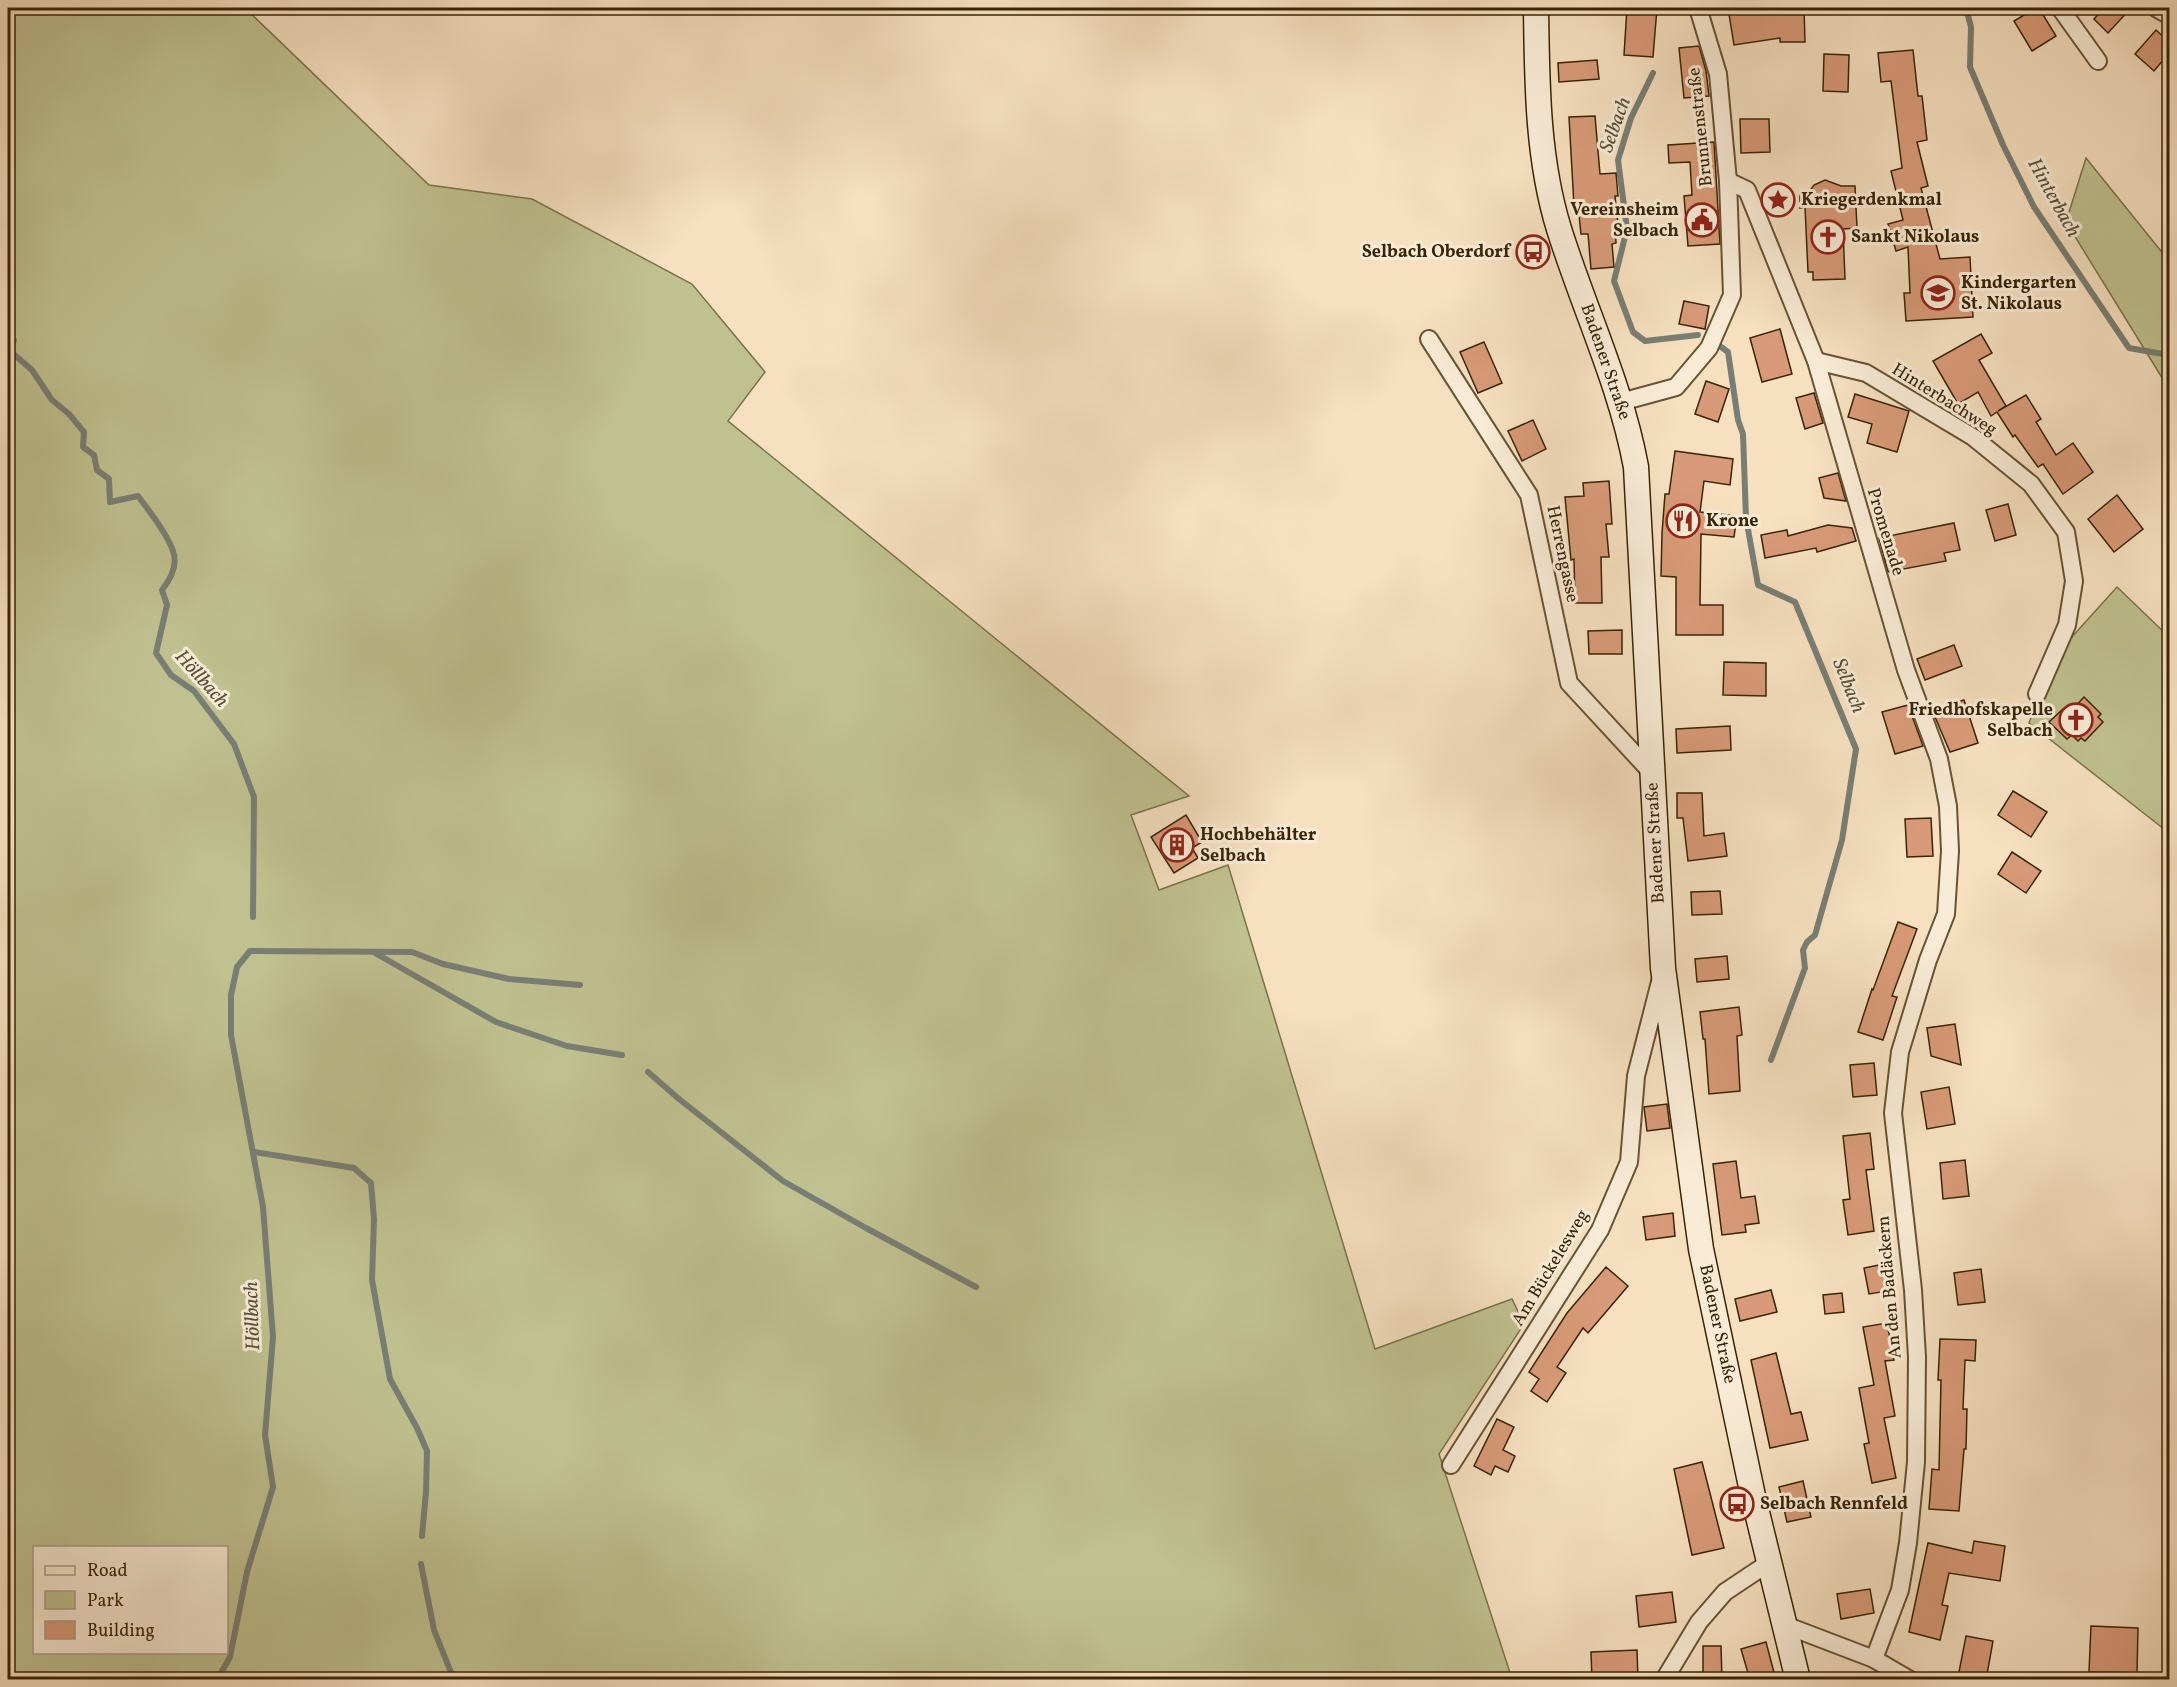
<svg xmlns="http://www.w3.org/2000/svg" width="2177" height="1687" font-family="Vollkorn,serif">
<rect width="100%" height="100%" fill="#f6e0c0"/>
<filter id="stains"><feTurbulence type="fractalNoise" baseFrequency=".00333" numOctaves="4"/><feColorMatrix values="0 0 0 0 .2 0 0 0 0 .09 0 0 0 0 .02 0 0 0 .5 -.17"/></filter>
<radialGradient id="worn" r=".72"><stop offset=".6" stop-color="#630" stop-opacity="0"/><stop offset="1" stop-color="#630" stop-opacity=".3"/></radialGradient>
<g fill="#c0c190" stroke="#7c724a" stroke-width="1.5" fill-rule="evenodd">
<path d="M 8,8 L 245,8 L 429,185 L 532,199 L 692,284 L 765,372 L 728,421 L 1189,796 L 1131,815 L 1159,890 L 1228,865 L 1375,1349 L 1512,1299 L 1524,1324 L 1439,1454 L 1512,1679 L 8,1679 ZM 34,1548 L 226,1548 L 226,1652 L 34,1652 Z"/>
<path d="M 2086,158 L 2169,261 L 2169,389 L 2066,222 Z"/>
<path d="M 2117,587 L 2169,637 L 2169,833 L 2029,723 L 2053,658 Z"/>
</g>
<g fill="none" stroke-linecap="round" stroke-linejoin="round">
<g stroke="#797e74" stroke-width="6">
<path d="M 1966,8 L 1971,27 L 1970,67 L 2003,145 L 2034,207 L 2129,348 L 2163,354 L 2170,364"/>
<path d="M 1653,73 L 1631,118 L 1618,160 L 1627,229 L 1614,281 L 1633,332 L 1645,341 L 1698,335"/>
<path d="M 8,334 L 14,340 L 10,351 L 32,370 L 52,400 L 69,414 L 84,432 L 83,447 L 94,455 L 97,470 L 109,479 L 110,502 L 138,496 C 148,509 168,535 173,551 C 178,565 170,580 162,590 L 167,605 L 156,653 L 171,675 L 194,691 L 234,744 L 254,797 L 253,917"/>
<path d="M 1717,344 L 1728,352 L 1738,420 L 1743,434 L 1746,518 L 1758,585 L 1795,602 L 1856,749 L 1842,840 L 1815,935 L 1807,942 L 1803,950 L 1805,968 L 1771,1060"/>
<path d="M 375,953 L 496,1022 L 567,1046 L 622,1055"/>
<path d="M 648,1072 L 679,1099 L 783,1181 L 866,1228 L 976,1287"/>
<path d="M 254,1152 L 354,1168 L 371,1183 L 374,1219 L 372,1280 L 390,1379 L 417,1428 L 427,1451 L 426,1492 L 422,1536"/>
<path d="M 421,1564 L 434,1630 L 454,1680"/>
<path d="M 217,1680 L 230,1657 L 247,1572 L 273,1487 L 265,1435 L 273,1337 L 263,1207 L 231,1035 L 231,995 L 237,967 L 250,951 L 412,952 L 443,964 L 509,979 L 580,985"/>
</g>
</g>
<g fill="#d89a78" stroke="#392404" stroke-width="1.5">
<path d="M 1627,8 L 1657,8 L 1653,57 L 1624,55 Z"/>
<path d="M 1728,8 L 1804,8 L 1805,42 L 1780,42 L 1780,38 L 1734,45 Z"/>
<path d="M 2036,8 L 2039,8 L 2056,36 L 2032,51 L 2014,21 Z"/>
<path d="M 2104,8 L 2131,8 L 2108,33 L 2094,19 Z"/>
<path d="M 2156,30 L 2169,42 L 2169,53 L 2154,71 L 2135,54 Z"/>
<path d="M 1699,46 L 1706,71 L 1709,96 L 1684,98 L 1679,48 Z"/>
<path d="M 1913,50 L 1918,96 L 1922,96 L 1927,140 L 1917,142 L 1928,186 L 1921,188 L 1940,259 L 1970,257 L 1973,317 L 1906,321 L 1904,293 L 1910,293 L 1908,247 L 1896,251 L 1888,224 L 1903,220 L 1891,171 L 1902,168 L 1891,81 L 1881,82 L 1878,53 Z"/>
<path d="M 1824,54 L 1849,55 L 1848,92 L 1823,91 Z"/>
<path d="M 1597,60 L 1599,79 L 1559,82 L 1558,63 Z"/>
<path d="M 1595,116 L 1600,174 L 1616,173 L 1618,196 L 1615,196 L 1618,224 L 1615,224 L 1616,243 L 1612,244 L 1614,267 L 1591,269 L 1588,234 L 1581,234 L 1578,206 L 1574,206 L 1569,117 Z"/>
<path d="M 1740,119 L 1769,119 L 1770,152 L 1741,153 Z"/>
<path d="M 1714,142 L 1720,244 L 1688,246 L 1684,196 L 1692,195 L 1690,162 L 1669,163 L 1668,145 Z"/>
<path d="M 1825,180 L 1841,186 L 1855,186 L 1857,228 L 1843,229 L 1845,279 L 1813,280 L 1813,272 L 1808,272 L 1805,207 L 1800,208 L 1800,192 L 1809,192 L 1814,185 Z"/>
<path d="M 1684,301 L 1709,306 L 1705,329 L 1679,324 Z"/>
<path d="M 1780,329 L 1792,374 L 1762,382 L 1750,338 Z"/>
<path d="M 1981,334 L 1992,353 L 1979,360 L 2006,406 L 1998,411 L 2026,395 L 2041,419 L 2036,422 L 2056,455 L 2073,443 L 2093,472 L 2063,494 L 2043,464 L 2038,467 L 2015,435 L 2013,437 L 1997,412 L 1991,416 L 1978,392 L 1958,404 L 1933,361 Z"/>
<path d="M 1484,342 L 1502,383 L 1478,393 L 1460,352 Z"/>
<path d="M 1706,381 L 1729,389 L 1718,422 L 1695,414 Z"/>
<path d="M 1814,393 L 1823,423 L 1805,429 L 1796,398 Z"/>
<path d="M 1855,394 L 1909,411 L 1897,452 L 1867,443 L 1872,424 L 1848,417 Z"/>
<path d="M 1533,420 L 1546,449 L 1522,461 L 1508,431 Z"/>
<path d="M 1675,451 L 1733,459 L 1730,485 L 1704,481 L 1700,512 L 1737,516 L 1734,537 L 1701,534 L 1700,605 L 1723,605 L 1723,635 L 1676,635 L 1676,577 L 1661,576 L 1662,533 L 1665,494 L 1669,494 Z"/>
<path d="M 1838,473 L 1846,501 L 1824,498 L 1819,478 Z"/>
<path d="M 1609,481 L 1612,524 L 1606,524 L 1609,557 L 1601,557 L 1602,603 L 1575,603 L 1574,559 L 1571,560 L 1565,497 L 1584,496 L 1583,483 Z"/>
<path d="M 2117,495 L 2143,529 L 2114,552 L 2088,519 Z"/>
<path d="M 2008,504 L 2016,535 L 1995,541 L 1986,510 Z"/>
<path d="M 1954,523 L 1960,550 L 1944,553 L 1946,561 L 1888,572 L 1879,538 Z"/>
<path d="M 1828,525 L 1852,528 L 1856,541 L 1817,552 L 1816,548 L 1765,558 L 1761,535 L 1787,530 L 1788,536 Z"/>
<path d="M 1622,630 L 1622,654 L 1589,654 L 1588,631 Z"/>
<path d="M 1954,645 L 1962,666 L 1925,680 L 1917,659 Z"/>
<path d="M 1724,662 L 1766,663 L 1766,696 L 1723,695 Z"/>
<path d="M 2084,697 L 2101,714 L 2098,717 L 2103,722 L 2085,741 L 2081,738 L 2078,741 L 2072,735 L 2067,739 L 2049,722 L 2063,709 L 2068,714 Z"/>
<path d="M 1964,700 L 1978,743 L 1950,752 L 1932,710 Z"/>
<path d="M 1908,705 L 1923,746 L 1895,754 L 1882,712 Z"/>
<path d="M 1730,726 L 1731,750 L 1677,753 L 1676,729 Z"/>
<path d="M 2013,791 L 2047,812 L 2031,837 L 1998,815 Z"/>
<path d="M 1677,793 L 1702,793 L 1704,836 L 1724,833 L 1727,856 L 1688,861 L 1683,818 L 1677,818 Z"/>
<path d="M 1186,815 L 1202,842 L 1192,848 L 1198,858 L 1174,873 L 1151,837 Z"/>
<path d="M 1931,818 L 1933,856 L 1907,857 L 1905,819 Z"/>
<path d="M 2012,852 L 2041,871 L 2026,893 L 1998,874 Z"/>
<path d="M 1720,891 L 1722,914 L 1692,915 L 1691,892 Z"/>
<path d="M 1898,922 L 1917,929 L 1892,996 L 1897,997 L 1883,1040 L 1858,1032 L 1872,989 L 1873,990 Z"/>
<path d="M 1727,956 L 1729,979 L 1697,982 L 1695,959 Z"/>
<path d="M 1739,1007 L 1742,1035 L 1737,1036 L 1740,1091 L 1709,1094 L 1705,1039 L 1703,1039 L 1700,1012 Z"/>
<path d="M 1955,1024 L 1961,1065 L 1931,1056 L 1927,1028 Z"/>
<path d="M 1874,1063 L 1877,1095 L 1853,1097 L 1850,1065 Z"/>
<path d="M 1949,1087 L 1955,1124 L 1927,1129 L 1921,1092 Z"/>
<path d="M 1667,1104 L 1670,1128 L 1647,1131 L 1644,1107 Z"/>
<path d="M 1870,1133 L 1874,1169 L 1866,1170 L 1874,1231 L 1848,1235 L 1843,1200 L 1850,1199 L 1843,1136 Z"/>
<path d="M 1965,1160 L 1969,1196 L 1943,1199 L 1940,1163 Z"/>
<path d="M 1736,1161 L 1741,1198 L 1755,1196 L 1759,1223 L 1745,1225 L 1746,1232 L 1722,1235 L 1713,1164 Z"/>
<path d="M 1673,1213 L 1675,1236 L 1646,1240 L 1643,1217 Z"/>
<path d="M 1889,1263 L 1894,1290 L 1869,1294 L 1864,1268 Z"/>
<path d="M 1606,1267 L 1628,1286 L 1588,1333 L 1583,1328 L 1557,1367 L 1566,1373 L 1547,1402 L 1531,1391 L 1539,1379 L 1529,1372 L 1567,1313 Z"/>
<path d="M 1981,1269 L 1985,1302 L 1958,1305 L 1954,1273 Z"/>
<path d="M 1771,1290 L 1777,1312 L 1740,1321 L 1735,1299 Z"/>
<path d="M 1842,1293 L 1844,1312 L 1825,1314 L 1823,1295 Z"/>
<path d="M 1887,1323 L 1894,1360 L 1885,1361 L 1895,1416 L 1884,1418 L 1896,1478 L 1872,1483 L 1864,1444 L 1869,1443 L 1859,1388 L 1874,1385 L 1863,1327 Z"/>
<path d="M 1940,1339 L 1976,1340 L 1975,1361 L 1965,1360 L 1963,1409 L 1967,1409 L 1966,1449 L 1964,1449 L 1959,1511 L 1929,1509 L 1932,1469 L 1939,1470 L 1941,1380 L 1938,1380 Z"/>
<path d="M 1776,1353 L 1791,1414 L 1801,1412 L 1808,1440 L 1770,1448 L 1751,1360 Z"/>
<path d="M 1497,1419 L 1514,1427 L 1503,1450 L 1515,1456 L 1508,1472 L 1495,1466 L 1491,1475 L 1474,1466 Z"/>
<path d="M 1702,1462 L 1724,1548 L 1692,1555 L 1674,1469 Z"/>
<path d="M 1803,1481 L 1811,1517 L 1787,1522 L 1779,1487 Z"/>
<path d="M 1974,1541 L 2005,1546 L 2000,1581 L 1949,1573 L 1942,1605 L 1948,1606 L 1940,1640 L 1909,1632 L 1928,1543 L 1972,1553 Z"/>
<path d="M 1870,1589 L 1874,1613 L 1841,1619 L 1837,1594 Z"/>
<path d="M 1672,1592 L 1676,1622 L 1639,1627 L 1636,1596 Z"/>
<path d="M 2091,1626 L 2138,1628 L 2137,1673 L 2089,1672 Z"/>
<path d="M 1966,1636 L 1993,1641 L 1986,1680 L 1958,1677 Z"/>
<path d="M 1766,1642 L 1776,1680 L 1750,1680 L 1741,1649 Z"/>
<path d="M 1703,1646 L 1721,1646 L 1722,1680 L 1703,1680 Z"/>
<path d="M 1637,1650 L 1638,1680 L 1592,1680 L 1591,1652 Z"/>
</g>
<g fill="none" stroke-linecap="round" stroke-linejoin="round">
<defs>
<g id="minor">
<path d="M 2060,8 L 2098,61"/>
<path d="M 2156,8 L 2170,16"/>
<path d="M 1728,181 L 1747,190 L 1816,361 L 1906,670 L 1939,759 L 1948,806 L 1950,851 L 1946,914 L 1928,960 L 1900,1052 L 1893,1113 L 1913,1290 L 1917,1357 L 1916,1462 L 1908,1543 L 1900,1590 L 1874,1659"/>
<path d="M 1429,339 L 1529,495 L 1569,683 L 1652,773"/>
<path d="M 1816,361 L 1866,373 L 1973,437 L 2031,484 L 2066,532 L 2074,581 L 2067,625 L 2037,694"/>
<path d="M 1621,402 L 1676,387 L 1709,348 L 1732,295 L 1728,181 L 1718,74 L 1698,8"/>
<path d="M 1451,1465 L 1600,1230 L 1629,1162 L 1636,1076 L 1661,978"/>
<path d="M 1785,1625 L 1874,1659 L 1910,1680"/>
<path d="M 1664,1680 L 1699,1622 L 1725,1592 L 1770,1562"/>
</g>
<path id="secondary" d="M 1536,8 C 1537,81 1537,158 1559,229 C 1584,309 1621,385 1636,467 L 1663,968 L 1701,1249 L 1753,1496 L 1798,1680"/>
</defs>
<use href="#minor" stroke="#685333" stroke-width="20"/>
<use href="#secondary" stroke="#392404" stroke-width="27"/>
<use href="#minor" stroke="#f9ebd6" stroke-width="16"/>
<use href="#secondary" stroke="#f9ebd6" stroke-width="24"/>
</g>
<defs>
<symbol id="sight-ring" viewBox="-11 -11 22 22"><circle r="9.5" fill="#f9ebd6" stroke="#8f2418" stroke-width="1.5"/><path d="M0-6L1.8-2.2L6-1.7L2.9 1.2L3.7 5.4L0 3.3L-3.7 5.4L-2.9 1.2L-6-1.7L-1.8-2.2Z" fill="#8f2418"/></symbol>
<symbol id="civic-ring" viewBox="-11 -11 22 22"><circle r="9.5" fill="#f9ebd6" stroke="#8f2418" stroke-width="1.5"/><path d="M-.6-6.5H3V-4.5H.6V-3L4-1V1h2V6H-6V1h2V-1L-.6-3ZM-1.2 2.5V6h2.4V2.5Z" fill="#8f2418"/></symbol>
<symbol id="church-ring" viewBox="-11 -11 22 22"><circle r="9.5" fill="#f9ebd6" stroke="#8f2418" stroke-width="1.5"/><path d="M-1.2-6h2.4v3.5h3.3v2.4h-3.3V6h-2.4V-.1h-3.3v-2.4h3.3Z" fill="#8f2418"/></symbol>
<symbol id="bus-ring" viewBox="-11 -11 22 22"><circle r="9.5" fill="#f9ebd6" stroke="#8f2418" stroke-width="1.5"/><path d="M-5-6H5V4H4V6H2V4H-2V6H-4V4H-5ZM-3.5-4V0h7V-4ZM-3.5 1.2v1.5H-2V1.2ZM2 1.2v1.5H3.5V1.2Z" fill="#8f2418"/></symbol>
<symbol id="school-ring" viewBox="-11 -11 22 22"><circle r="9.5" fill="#f9ebd6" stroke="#8f2418" stroke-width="1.5"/><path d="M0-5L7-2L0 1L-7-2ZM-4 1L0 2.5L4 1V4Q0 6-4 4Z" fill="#8f2418"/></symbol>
<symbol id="restaurant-ring" viewBox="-11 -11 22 22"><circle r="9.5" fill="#f9ebd6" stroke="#8f2418" stroke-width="1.5"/><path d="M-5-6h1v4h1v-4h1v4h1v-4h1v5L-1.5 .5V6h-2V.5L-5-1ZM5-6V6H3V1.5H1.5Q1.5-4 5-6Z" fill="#8f2418"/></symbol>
<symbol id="building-ring" viewBox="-11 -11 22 22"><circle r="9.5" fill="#f9ebd6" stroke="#8f2418" stroke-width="1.5"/><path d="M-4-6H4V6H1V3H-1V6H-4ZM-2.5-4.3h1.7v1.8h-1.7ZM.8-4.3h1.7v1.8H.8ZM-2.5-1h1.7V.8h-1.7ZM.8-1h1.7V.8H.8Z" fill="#8f2418"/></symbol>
</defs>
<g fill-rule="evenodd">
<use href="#sight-ring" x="1759" y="181" width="38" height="38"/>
<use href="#civic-ring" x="1683" y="201" width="38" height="38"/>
<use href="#church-ring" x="1809" y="218" width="38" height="38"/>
<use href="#bus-ring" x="1514" y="233" width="38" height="38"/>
<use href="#school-ring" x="1919" y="274" width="38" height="38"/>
<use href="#restaurant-ring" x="1664" y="502" width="38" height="38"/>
<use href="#church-ring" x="2057" y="701" width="38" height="38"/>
<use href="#building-ring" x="1158" y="826" width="38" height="38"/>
<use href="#bus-ring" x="1718" y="1485" width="38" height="38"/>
</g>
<g text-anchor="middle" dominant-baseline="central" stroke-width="6" stroke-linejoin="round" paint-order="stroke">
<g font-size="18" fill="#392404" stroke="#f9ebd6">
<text transform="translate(1701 127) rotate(-96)">Brunnenstraße</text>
<text transform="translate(1605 362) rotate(71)">Badener Straße</text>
<text transform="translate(1944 400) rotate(32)">Hinterbachweg</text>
<text transform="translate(1885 532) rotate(73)">Promenade</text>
<text transform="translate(1562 554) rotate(78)">Herrengasse</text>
<text transform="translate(1656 843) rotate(-93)">Badener Straße</text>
<text transform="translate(1551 1268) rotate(-59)">Am Bückelesweg</text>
<text transform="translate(1890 1287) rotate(-95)">An den Badäckern</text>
<text transform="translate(1717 1324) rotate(78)">Badener Straße</text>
</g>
<g font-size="18" font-weight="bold" fill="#392404" stroke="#f9ebd6" text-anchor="start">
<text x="1801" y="200">Kriegerdenkmal</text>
<text x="1679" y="210" text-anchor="end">Vereinsheim<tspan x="1679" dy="21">Selbach</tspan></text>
<text x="1851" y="237">Sankt Nikolaus</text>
<text x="1510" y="252" text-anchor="end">Selbach Oberdorf</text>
<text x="1961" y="283">Kindergarten<tspan x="1961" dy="21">St. Nikolaus</tspan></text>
<text x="1706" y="521">Krone</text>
<text x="2053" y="710" text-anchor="end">Friedhofskapelle<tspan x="2053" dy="21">Selbach</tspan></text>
<text x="1200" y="835">Hochbehälter<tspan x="1200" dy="21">Selbach</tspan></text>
<text x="1760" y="1504">Selbach Rennfeld</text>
</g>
<g font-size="20" font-style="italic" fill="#59513c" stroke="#f9ebd6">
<text transform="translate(1616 125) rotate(-70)">Selbach</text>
<text transform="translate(2053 198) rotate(61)">Hinterbach</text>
<text transform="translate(201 679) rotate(48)">Höllbach</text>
<text transform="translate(1848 686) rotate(68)">Selbach</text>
<text transform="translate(253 1316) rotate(-92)">Höllbach</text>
</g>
</g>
<rect width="2177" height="1687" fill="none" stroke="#f6e0c0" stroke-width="30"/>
<rect x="9" y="9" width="2159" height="1669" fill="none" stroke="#392404" stroke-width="3"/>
<rect x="15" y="15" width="2147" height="1657" fill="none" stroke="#392404" stroke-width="1.5"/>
<rect x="33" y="1546" width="195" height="108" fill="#f9ebd6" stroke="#ac9b82" stroke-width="1.5"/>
<rect x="45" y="1566" width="30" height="9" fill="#f9ebd6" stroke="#ac9b82" stroke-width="1.5"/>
<text x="87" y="1576" font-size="18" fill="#392404">Road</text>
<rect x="45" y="1591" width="30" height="18" fill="#c0c190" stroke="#ac9b82" stroke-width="1.5"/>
<text x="87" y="1606" font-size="18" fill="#392404">Park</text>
<rect x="45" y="1621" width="30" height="18" fill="#d89a78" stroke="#ac9b82" stroke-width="1.5"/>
<text x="87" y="1636" font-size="18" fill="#392404">Building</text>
<rect width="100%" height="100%" filter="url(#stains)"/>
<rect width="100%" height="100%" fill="url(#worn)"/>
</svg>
